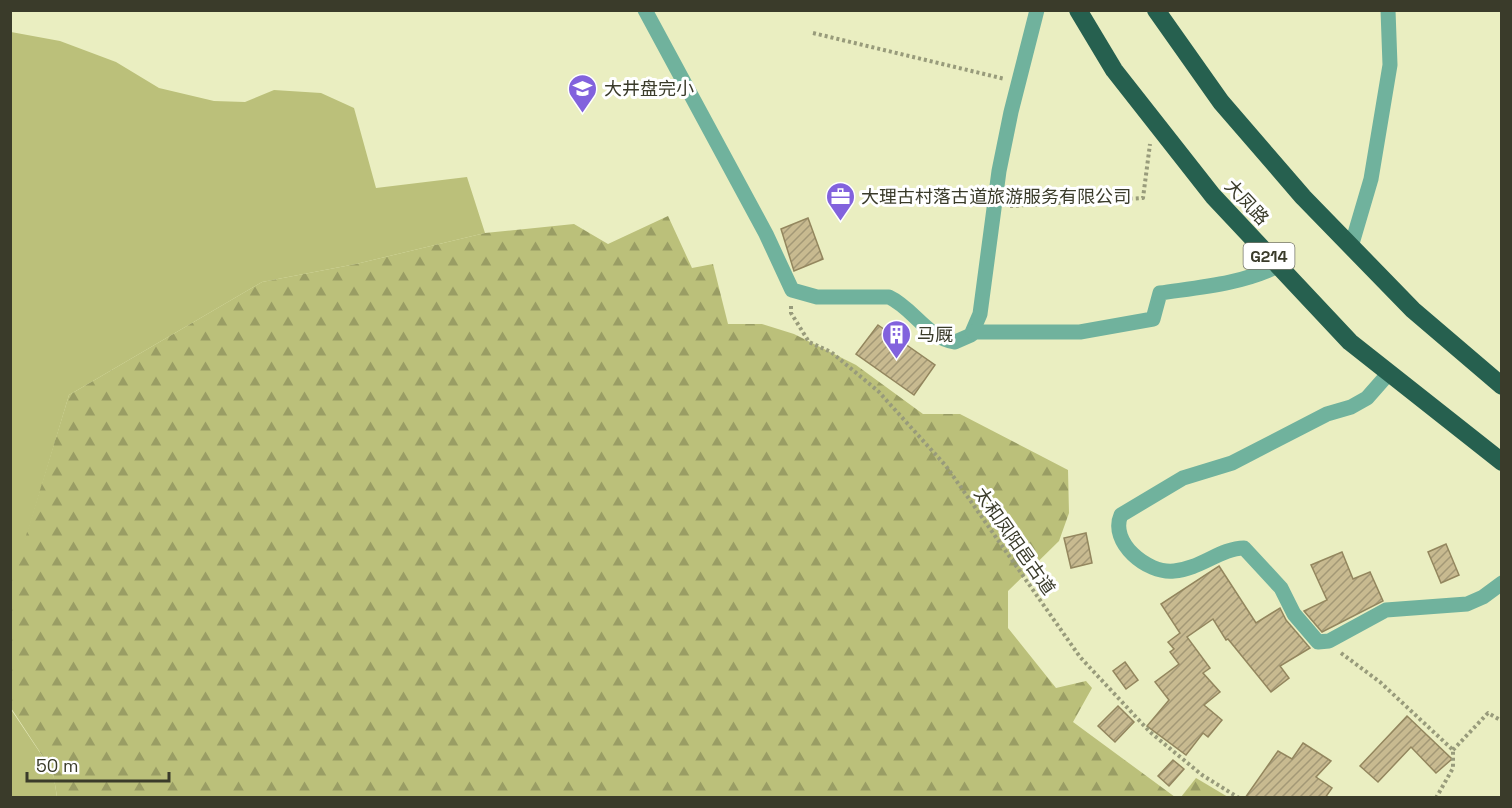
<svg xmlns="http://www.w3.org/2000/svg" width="1512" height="808" font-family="'Space Grotesk','Noto Sans SC',sans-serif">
<defs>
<pattern id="forest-firs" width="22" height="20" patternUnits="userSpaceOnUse" patternTransform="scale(1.5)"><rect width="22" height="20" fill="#bbc07a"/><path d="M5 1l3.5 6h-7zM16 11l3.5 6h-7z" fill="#999d64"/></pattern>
<pattern id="building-hatch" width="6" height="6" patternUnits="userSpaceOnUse" patternTransform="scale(1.5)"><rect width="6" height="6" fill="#c8ba90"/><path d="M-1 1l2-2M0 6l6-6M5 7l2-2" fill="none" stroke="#a39876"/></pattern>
</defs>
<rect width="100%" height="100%" fill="#eaeec1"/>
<g fill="#bbc07a">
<path d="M 11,32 L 60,41 L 116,62 L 159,88 L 214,101 L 245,102 L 274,90 L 321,93 L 354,108 L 376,188 L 467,177 L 485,233 L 356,264 L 262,282 L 69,395 L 11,588 Z"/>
<path d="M 10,708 L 53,772 L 57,797 L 11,797 Z"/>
</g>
<g fill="url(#forest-firs)">
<path d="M 668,216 L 692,268 L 713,264 L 728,324 L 762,324 L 794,334 L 856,365 L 923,414 L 960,414 L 1068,470 L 1069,513 L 1059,541 L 1008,591 L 1008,628 L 1056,688 L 1086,681 L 1092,688 L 1073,722 L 1175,797 L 57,797 L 53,772 L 11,708 L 10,588 L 69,395 L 262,282 L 356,264 L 485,233 L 574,224 L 608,244 Z"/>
<path d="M 1196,778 L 1228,797 L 1181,797 Z"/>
</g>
<g fill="url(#building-hatch)" stroke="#93865e" stroke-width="1.5">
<path d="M 808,218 L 823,259 L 794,271 L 781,229 Z"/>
<path d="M 878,325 L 935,365 L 914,395 L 856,354 Z"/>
<path d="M 1086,533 L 1092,563 L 1071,568 L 1064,538 Z"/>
<path d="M 1446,544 L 1459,575 L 1441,583 L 1428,552 Z"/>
<path d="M 1342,552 L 1353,579 L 1370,572 L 1383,601 L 1322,632 L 1304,611 L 1327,600 L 1311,565 Z"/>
<path d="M 1219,566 L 1256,623 L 1280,608 L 1286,620 L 1310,648 L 1280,666 L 1289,678 L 1271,692 L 1228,639 L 1226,640 L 1213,619 L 1187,637 L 1210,668 L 1203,673 L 1220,692 L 1204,705 L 1222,720 L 1208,737 L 1203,733 L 1186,755 L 1147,726 L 1169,700 L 1155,682 L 1179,664 L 1170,652 L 1174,649 L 1168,642 L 1180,633 L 1161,604 Z"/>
<path d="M 1125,662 L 1138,680 L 1126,689 L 1113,671 Z"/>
<path d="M 1118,706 L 1134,722 L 1115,742 L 1098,726 Z"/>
<path d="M 1407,716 L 1452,759 L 1436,773 L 1411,747 L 1378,782 L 1360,766 Z"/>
<path d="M 1303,743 L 1331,761 L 1316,777 L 1332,788 L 1325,798 L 1245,798 L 1278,751 L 1292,759 Z"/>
<path d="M 1173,760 L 1184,769 L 1169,786 L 1158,776 Z"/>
</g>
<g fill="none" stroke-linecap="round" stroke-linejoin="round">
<g stroke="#989b7b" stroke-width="4" stroke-dasharray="3 3" stroke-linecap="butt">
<path d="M 813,33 L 1005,79"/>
<path d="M 1010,206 L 1143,198 L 1150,144"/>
<path d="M 791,306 L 791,313 L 809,342 L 831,352 L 878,391 L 946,466 L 1080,657 L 1150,732 L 1202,775 L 1239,798"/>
<path d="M 1341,653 L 1380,682 L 1453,750 L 1453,768 L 1436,798"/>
<path d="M 1453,750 L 1488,713 L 1502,721"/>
</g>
<g stroke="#70b29d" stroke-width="15">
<path d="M 645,10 L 766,234 L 792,290 L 817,297 L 889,297 C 913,308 927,338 955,342 L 971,335 L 980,314 L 999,171 L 1011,112 L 1037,10"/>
<path d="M 1351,247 L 1371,179 L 1390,65 L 1388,10"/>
<path d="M 973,332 L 1080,332 L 1153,319 L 1160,293 C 1201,287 1241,284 1278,266"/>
<path d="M 1389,373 L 1367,398 L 1351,407 L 1327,414 L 1232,463 L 1183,478 L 1121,515 C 1109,542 1147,574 1174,571 C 1200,569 1221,548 1244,548 L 1281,588 L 1294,614 L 1318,642 L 1329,641 L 1386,610 L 1467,604 L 1483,597 L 1502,583"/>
</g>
<g stroke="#26604f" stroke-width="18">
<path d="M 1078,10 L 1114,70 L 1213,196 L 1350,342 L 1502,462"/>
<path d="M 1156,10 L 1221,102 L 1303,197 L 1413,310 L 1502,386"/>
</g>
</g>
<defs>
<symbol id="school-pin" viewBox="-11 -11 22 30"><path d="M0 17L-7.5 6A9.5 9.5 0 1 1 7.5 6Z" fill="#8262dd" stroke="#fff"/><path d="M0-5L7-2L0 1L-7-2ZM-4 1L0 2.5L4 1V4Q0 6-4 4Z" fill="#fff"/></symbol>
<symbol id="office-pin" viewBox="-11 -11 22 30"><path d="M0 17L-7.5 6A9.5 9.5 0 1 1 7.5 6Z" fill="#8262dd" stroke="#fff"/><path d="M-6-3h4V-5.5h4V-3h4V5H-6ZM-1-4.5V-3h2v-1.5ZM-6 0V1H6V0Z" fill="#fff"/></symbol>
<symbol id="building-pin" viewBox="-11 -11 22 30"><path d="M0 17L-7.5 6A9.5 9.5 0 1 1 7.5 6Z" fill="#8262dd" stroke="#fff"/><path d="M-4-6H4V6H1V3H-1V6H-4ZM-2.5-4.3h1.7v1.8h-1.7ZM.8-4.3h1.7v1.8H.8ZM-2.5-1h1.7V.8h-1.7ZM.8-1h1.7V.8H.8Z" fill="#fff"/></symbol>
</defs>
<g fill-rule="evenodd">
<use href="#school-pin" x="566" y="72" width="33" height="45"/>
<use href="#office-pin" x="824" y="180" width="33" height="45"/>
<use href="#building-pin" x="880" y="318" width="33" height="45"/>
</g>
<g text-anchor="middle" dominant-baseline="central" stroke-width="6" stroke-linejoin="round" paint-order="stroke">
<rect fill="#fff" stroke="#75766a" stroke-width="1.5" x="1243.5" y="243" width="51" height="26" rx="4.5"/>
<g font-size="16" font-weight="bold" fill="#3a3b2a">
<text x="1269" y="256">G214</text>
</g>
<g font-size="18" fill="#3a3b2a" stroke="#fff" text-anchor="start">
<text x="604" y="88">大井盘完小</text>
<text x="861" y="196">大理古村落古道旅游服务有限公司</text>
<text x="917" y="334">马厩</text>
</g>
<g font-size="18" fill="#3a3b2a" stroke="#fff">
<text transform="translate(1247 202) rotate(47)">大凤路</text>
<text transform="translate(1015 541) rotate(55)">太和凤阳邑古道</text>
</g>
</g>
<rect width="1512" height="808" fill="none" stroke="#3a3b2a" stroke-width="24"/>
<path d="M27 772v9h142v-9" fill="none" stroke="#3a3b2a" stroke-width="3"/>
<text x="36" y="772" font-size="18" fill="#3a3b2a" stroke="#ffffff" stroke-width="4.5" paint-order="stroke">50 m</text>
</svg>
